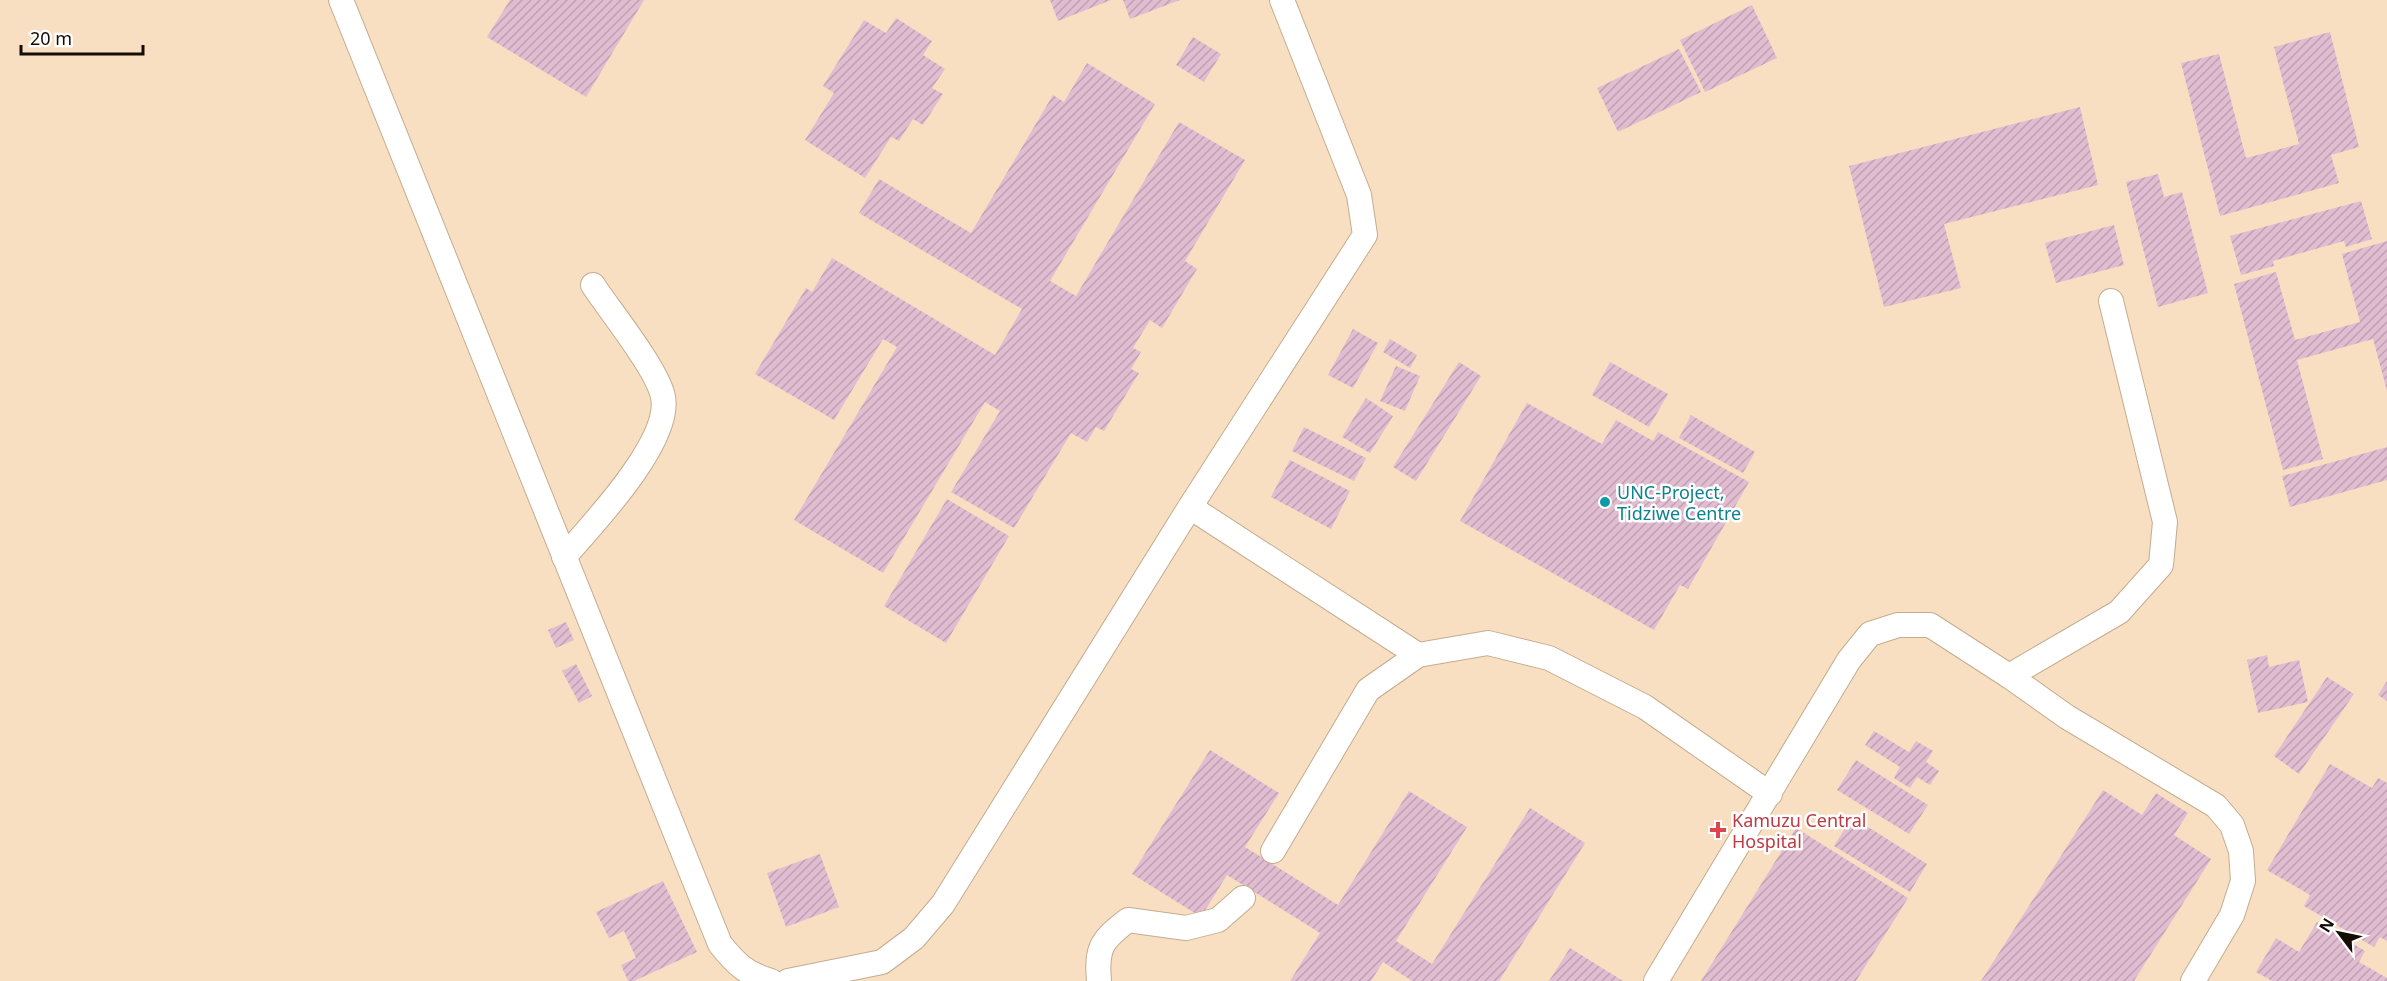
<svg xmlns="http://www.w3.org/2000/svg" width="2387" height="981" font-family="'Noto Sans',sans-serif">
<defs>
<pattern id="building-hatch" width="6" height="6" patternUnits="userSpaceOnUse" patternTransform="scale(1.5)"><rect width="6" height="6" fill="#e1bdd2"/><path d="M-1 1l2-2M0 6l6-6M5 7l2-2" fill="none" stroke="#c0a1b3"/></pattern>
</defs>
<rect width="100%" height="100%" fill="#f9dfc1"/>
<g fill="url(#building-hatch)">
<path d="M 510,0 L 644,0 L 586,97 L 487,37 Z"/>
<path d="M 1050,0 L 1111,0 L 1058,21 Z"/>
<path d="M 1123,0 L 1180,0 L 1130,19 Z"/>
<path d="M 1752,5 L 1777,58 L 1705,92 L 1680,40 Z"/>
<path d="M 896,18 L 932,41 L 923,55 L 945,69 L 932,88 L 943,94 L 923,125 L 913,119 L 899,141 L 891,137 L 865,178 L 805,140 L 834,93 L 823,86 L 864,20 L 886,33 Z"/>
<path d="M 2330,32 L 2359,147 L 2331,155 L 2339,183 L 2220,216 L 2181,63 L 2219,54 L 2246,158 L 2299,144 L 2274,47 Z"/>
<path d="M 1193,37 L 1221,54 L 1204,82 L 1176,65 Z"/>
<path d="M 1679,49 L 1701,92 L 1618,132 L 1597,88 Z"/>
<path d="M 1087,63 L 1155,104 L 1050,281 L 1076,296 L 1179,122 L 1245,160 L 1185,261 L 1197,269 L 1162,328 L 1150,320 L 1133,348 L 1141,352 L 1131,369 L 1139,373 L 1104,431 L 1096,427 L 1087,442 L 1071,433 L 1014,528 L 951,492 L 1000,411 L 985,402 L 883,573 L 794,520 L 897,347 L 883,339 L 834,420 L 755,374 L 806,288 L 812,292 L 832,258 L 995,355 L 1022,309 L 859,213 L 879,179 L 971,233 L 1053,95 L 1064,102 Z"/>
<path d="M 2080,107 L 2098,185 L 1944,224 L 1961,288 L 1884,307 L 1849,166 Z"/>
<path d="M 2158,174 L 2164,197 L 2182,192 L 2208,293 L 2158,307 L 2126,182 Z"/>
<path d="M 2361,201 L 2372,239 L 2346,247 L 2344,241 L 2273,261 L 2274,266 L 2241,275 L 2230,236 Z"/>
<path d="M 2114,225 L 2124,265 L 2056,283 L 2045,243 Z"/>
<path d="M 2387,241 L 2387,391 L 2373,339 L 2297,360 L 2323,459 L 2283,470 L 2234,284 L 2276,272 L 2295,340 L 2360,322 L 2342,254 Z"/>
<path d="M 1353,329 L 1378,343 L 1353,388 L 1328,375 Z"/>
<path d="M 1390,339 L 1417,355 L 1410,368 L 1383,352 Z"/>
<path d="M 1459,362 L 1481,376 L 1416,481 L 1393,467 Z"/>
<path d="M 1610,362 L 1668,394 L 1649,427 L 1592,395 Z"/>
<path d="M 1396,366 L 1420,376 L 1405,411 L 1380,401 Z"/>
<path d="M 1366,398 L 1393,416 L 1370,453 L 1342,437 Z"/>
<path d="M 1527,403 L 1602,444 L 1616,420 L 1653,441 L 1658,432 L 1749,482 L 1688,589 L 1680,585 L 1654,630 L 1460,521 Z"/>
<path d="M 1691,415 L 1755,452 L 1743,473 L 1679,438 Z"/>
<path d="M 1304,427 L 1366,458 L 1354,481 L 1292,451 Z"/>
<path d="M 2387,447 L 2387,480 L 2290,507 L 2282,476 Z"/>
<path d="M 1290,460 L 1350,491 L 1331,529 L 1271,497 Z"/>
<path d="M 947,499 L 1009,536 L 946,643 L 884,606 Z"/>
<path d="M 566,622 L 574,640 L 556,648 L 548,630 Z"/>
<path d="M 2267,655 L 2269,667 L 2299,660 L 2308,702 L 2258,713 L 2247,660 Z"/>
<path d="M 576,664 L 592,696 L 579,703 L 562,671 Z"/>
<path d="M 2327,677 L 2354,694 L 2299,774 L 2274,756 Z"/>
<path d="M 2387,681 L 2387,701 L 2378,695 Z"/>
<path d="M 1874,731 L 1909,752 L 1916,741 L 1933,751 L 1926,762 L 1939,771 L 1930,785 L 1917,777 L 1910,788 L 1894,778 L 1900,767 L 1865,745 Z"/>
<path d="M 1210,750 L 1279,793 L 1245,847 L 1338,905 L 1409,791 L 1467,827 L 1396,941 L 1432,964 L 1530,808 L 1585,843 L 1499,981 L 1412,981 L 1383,962 L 1371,981 L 1290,981 L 1320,933 L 1227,875 L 1201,917 L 1132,874 Z"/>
<path d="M 1856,760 L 1928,805 L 1909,834 L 1837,790 Z"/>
<path d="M 2330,764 L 2372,788 L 2378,778 L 2387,783 L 2387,941 L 2380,937 L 2374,947 L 2304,906 L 2310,895 L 2267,870 Z"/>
<path d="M 2103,790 L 2142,815 L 2156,793 L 2188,813 L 2174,835 L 2211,859 L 2134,981 L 1981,981 Z"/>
<path d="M 1852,817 L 1927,864 L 1910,892 L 1834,846 Z"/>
<path d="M 1796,828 L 1908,898 L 1856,981 L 1701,981 Z"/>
<path d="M 820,854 L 839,907 L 786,927 L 767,873 Z"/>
<path d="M 663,881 L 697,952 L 634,981 L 628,981 L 621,965 L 636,958 L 624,931 L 609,938 L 596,912 Z"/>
<path d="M 2317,922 L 2365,951 L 2359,962 L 2387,978 L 2387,981 L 2272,981 L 2256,972 L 2276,938 L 2299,952 Z"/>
<path d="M 1570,948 L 1623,981 L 1549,981 Z"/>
</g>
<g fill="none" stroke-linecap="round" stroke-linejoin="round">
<defs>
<g id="service">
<path d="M 341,0 L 720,944 C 735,963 746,974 771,981"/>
<path d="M 1190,507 L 1418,655"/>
<path d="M 564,557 C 592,525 672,441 663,397 C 658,370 610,311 593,285"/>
<path d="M 2009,676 L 2119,612 L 2161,565 L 2165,522 L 2111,301"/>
<path d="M 1273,851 L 1368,690 L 1418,655 L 1488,643 L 1549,658 L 1645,707 L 1770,794"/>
<path d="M 788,981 L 882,962 L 914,938 L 943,904 L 1190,507 L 1365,235 L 1359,195 L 1282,0"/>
<path d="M 1099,981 C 1096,947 1102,940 1128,920 L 1186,928 L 1218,920 L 1243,898"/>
<path d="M 1656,981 L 1849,660 L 1870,634 L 1898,625 L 1930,625 L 2009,676 L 2067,717 L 2216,806 L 2232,825 L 2241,851 L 2243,881 L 2232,915 L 2193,981"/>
</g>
</defs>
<use href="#service" stroke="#c4ac8f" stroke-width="26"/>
<use href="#service" stroke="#fff" stroke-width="24"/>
</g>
<circle fill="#0f9aa8" stroke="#fff" stroke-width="2" cx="1605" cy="502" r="6"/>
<path fill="#e0444e" stroke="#fff" stroke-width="2" d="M1715 821h6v6h6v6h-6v6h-6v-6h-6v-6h6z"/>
<g text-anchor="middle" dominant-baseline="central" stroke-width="5" stroke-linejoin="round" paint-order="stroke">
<g font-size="18" fill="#0d838f" stroke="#fff" text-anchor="start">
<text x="1617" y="492">UNC-Project,<tspan x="1617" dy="21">Tidziwe Centre</tspan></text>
</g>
<g font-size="18" fill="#be3a42" stroke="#fff" text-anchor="start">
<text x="1732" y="820">Kamuzu Central<tspan x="1732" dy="21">Hospital</tspan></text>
</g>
</g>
<g transform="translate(2339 933) rotate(302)" stroke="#ffffff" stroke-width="4.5" paint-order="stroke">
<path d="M0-4.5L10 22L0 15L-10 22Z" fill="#150d04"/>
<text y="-9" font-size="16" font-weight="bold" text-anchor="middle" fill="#150d04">N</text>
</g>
<path d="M21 45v9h122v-9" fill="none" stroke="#150d04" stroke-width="3"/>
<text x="30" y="45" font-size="18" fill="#150d04" stroke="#ffffff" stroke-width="4.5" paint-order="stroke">20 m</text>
</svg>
